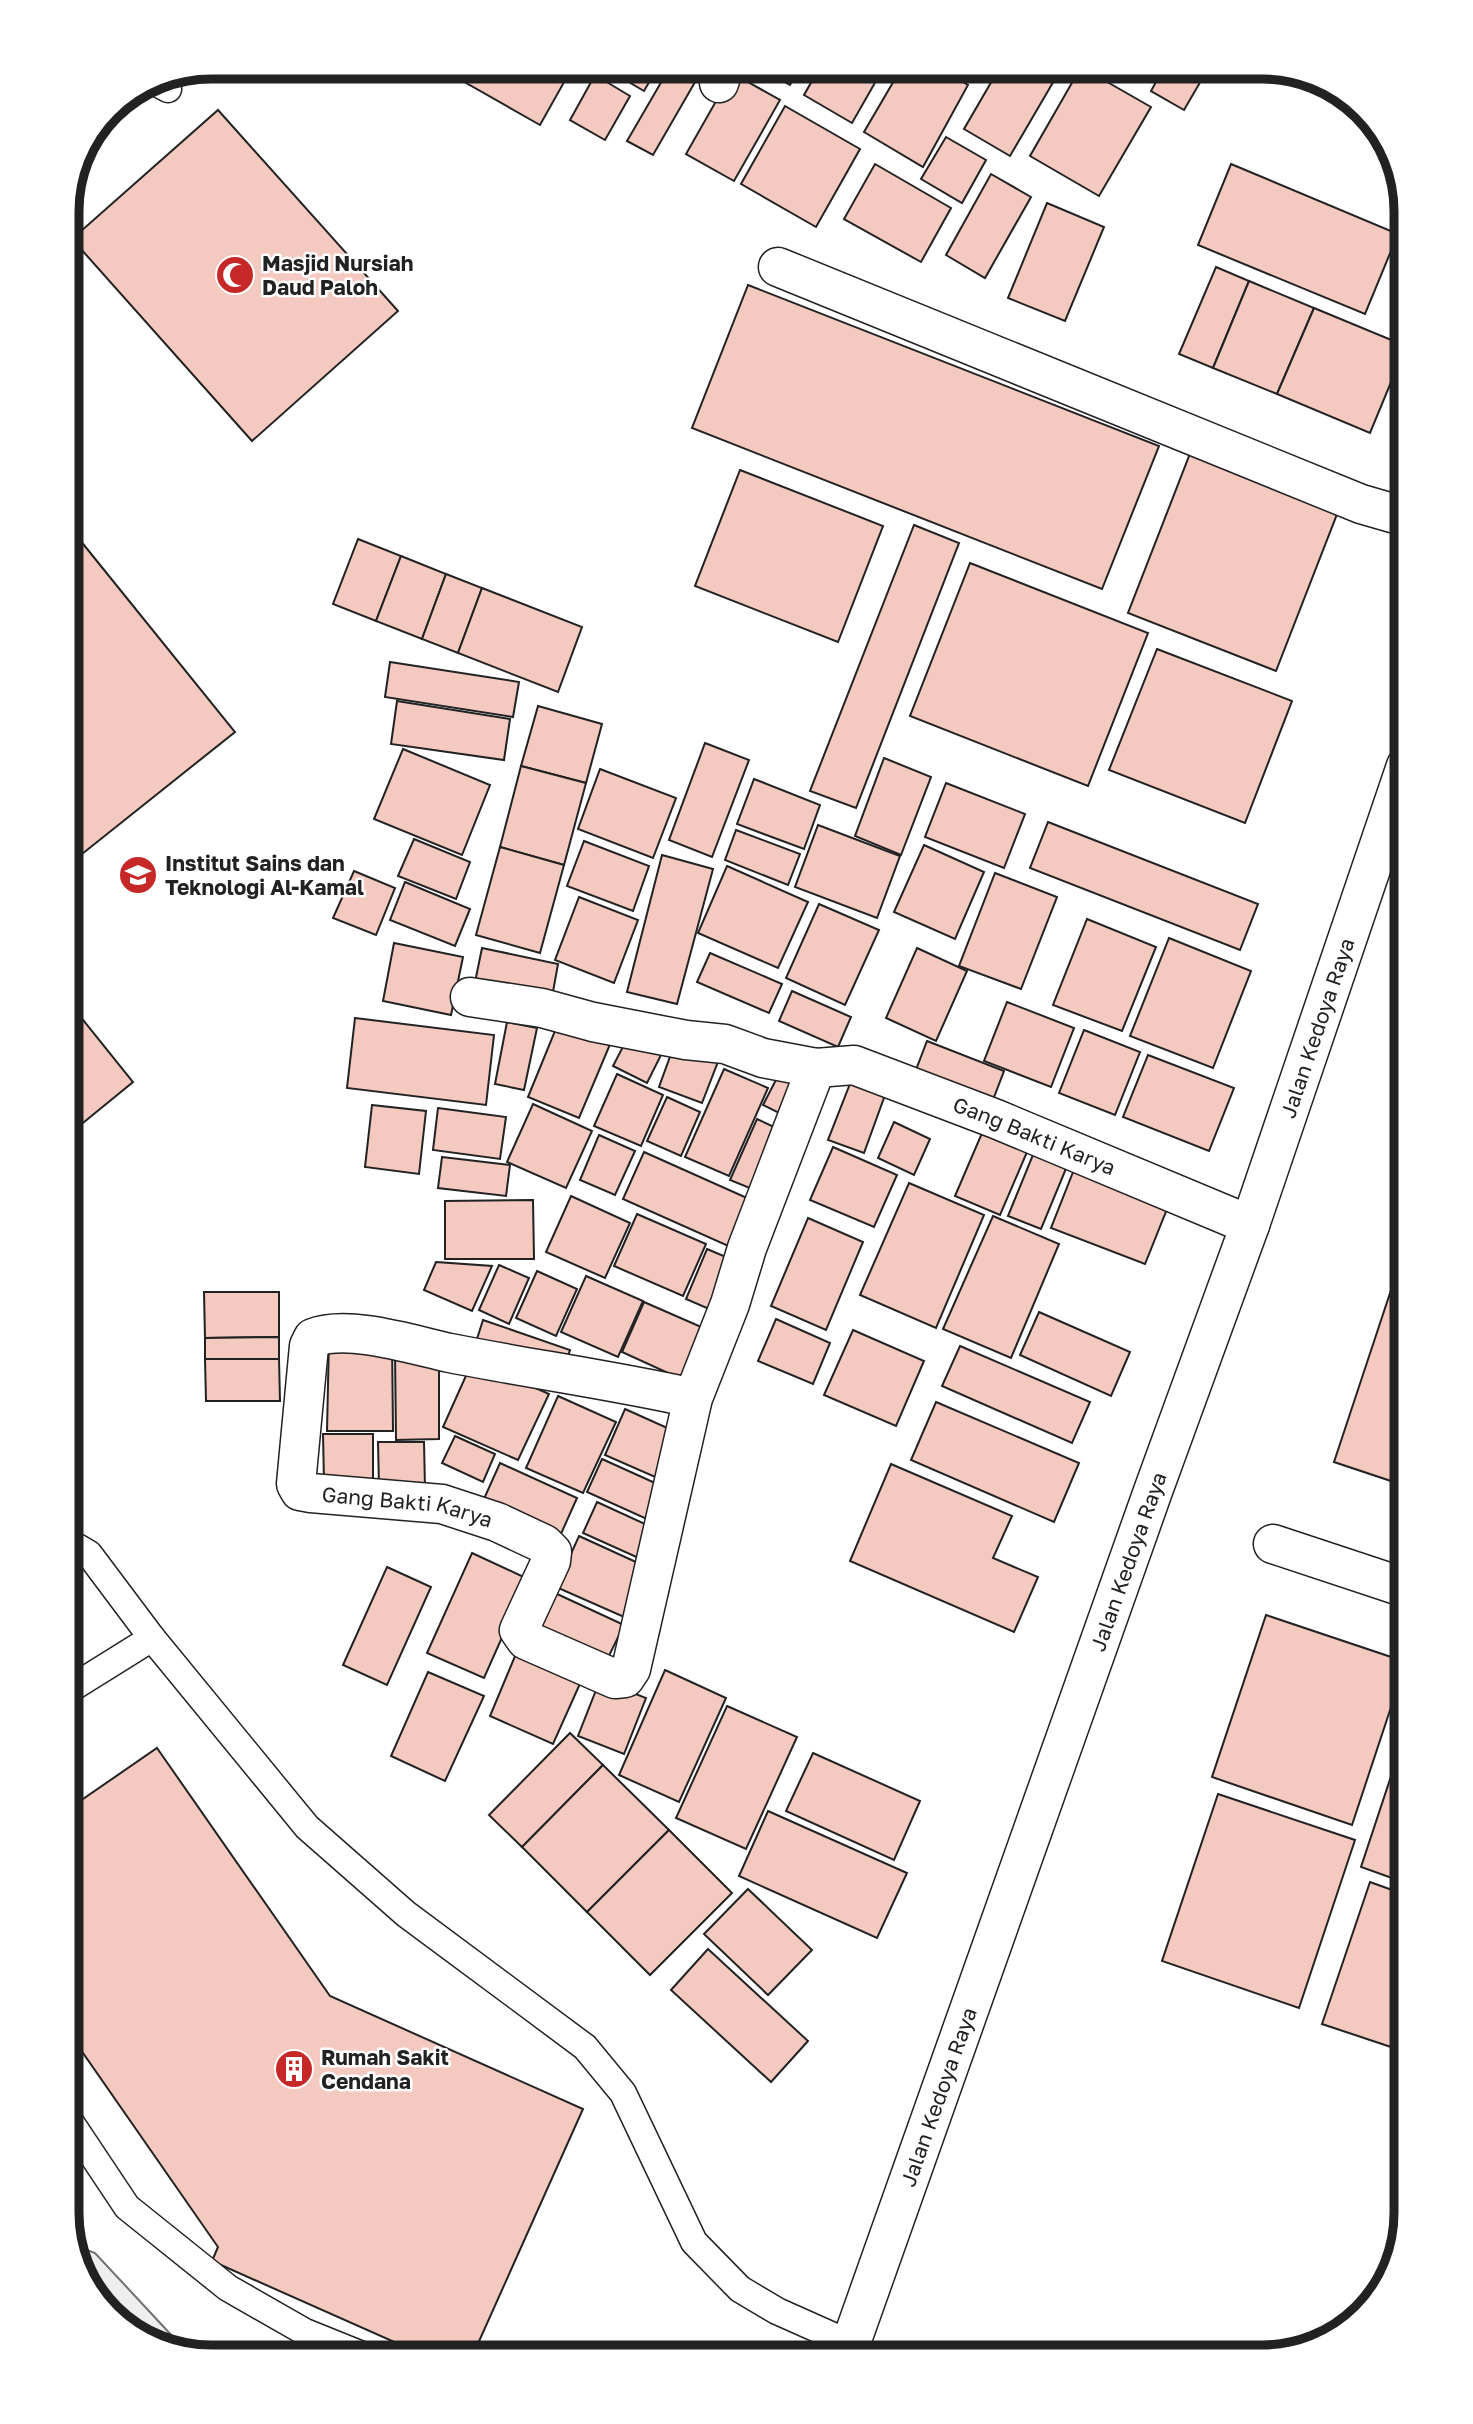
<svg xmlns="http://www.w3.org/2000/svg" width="1473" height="2424" font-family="'Golos Text',sans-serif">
<rect width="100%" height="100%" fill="#fff"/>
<path fill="#eee" stroke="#6f6f6f" stroke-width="2" d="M 74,2245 L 95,2253 L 188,2353 L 131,2333 L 81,2277 Z"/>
<g fill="#f3c9c0" stroke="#222" stroke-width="2">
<path d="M 294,67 L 427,67 L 294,68 Z"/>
<path d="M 438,67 L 570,67 L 572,68 L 540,125 Z"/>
<path d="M 606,67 L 658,67 L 644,91 L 605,68 Z"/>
<path d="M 670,67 L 695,67 L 702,70 L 653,155 L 627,141 Z"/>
<path d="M 757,67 L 800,67 L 790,85 Z"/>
<path d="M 820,67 L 884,67 L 852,123 L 804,95 Z"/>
<path d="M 902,67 L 936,67 L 968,85 L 923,167 L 864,132 Z"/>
<path d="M 965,67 L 985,67 L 980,75 Z"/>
<path d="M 1000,67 L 1062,67 L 1010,156 L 964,129 Z"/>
<path d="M 1081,67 L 1151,107 L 1099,196 L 1030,156 Z"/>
<path d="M 1164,67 L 1209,67 L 1184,110 L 1151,91 Z"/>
<path d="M 732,73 L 780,100 L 734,181 L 686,154 Z"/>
<path d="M 595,75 L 630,96 L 605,140 L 570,120 Z"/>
<path d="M 785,106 L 860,149 L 816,227 L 741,184 Z"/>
<path d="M 218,110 L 398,311 L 252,441 L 72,239 Z"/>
<path d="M 946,137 L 986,160 L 962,203 L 921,179 Z"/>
<path d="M 875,164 L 951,208 L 921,262 L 844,219 Z"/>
<path d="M 1231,164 L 1398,234 L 1365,314 L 1198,245 Z"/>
<path d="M 991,174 L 1031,197 L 985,278 L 946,255 Z"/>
<path d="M 1047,203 L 1104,227 L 1065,321 L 1008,298 Z"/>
<path d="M 1216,267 L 1249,281 L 1213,368 L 1179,354 Z"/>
<path d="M 1249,281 L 1314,308 L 1277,394 L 1213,368 Z"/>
<path d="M 748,285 L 1159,446 L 1102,589 L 692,428 Z"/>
<path d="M 1314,308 L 1406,346 L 1370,433 L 1277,394 Z"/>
<path d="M 1191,451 L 1339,509 L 1276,671 L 1128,613 Z"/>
<path d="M 740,470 L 883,526 L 838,642 L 695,586 Z"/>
<path d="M 67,524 L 235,732 L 67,866 Z"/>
<path d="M 914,525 L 959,543 L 856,808 L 810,791 Z"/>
<path d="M 358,539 L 401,556 L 376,621 L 333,604 Z"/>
<path d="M 401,556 L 446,574 L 422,639 L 376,621 Z"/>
<path d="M 970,563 L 1148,633 L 1088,786 L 910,716 Z"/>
<path d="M 446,574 L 482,588 L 458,653 L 422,639 Z"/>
<path d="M 482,588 L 582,627 L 558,692 L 458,653 Z"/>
<path d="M 1157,649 L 1292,701 L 1245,823 L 1109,770 Z"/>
<path d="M 390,662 L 519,682 L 513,717 L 385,697 Z"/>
<path d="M 397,701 L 510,719 L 504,760 L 391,744 Z"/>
<path d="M 538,706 L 602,724 L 586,783 L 521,766 Z"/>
<path d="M 705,743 L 749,760 L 712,857 L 669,840 Z"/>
<path d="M 403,749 L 490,785 L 462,855 L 374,819 Z"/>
<path d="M 884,758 L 931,777 L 901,855 L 855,836 Z"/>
<path d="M 521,766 L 586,783 L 564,865 L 500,847 Z"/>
<path d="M 600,769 L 676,798 L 653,858 L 578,829 Z"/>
<path d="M 754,779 L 820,805 L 804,849 L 737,824 Z"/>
<path d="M 946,783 L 1025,814 L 1004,868 L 925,837 Z"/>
<path d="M 1048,822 L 1258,904 L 1240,950 L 1030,868 Z"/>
<path d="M 818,825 L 900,856 L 877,918 L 795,887 Z"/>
<path d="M 736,830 L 800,854 L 788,885 L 725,860 Z"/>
<path d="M 414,839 L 470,862 L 456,899 L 398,876 Z"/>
<path d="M 584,841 L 649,866 L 633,911 L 567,886 Z"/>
<path d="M 924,845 L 984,872 L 955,939 L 894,912 Z"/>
<path d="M 500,847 L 564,865 L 540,953 L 476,935 Z"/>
<path d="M 662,855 L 713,869 L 677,1004 L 627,992 Z"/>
<path d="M 727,866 L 808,902 L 778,968 L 698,933 Z"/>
<path d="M 354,871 L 395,888 L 376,935 L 333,918 Z"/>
<path d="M 995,873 L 1057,897 L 1021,989 L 959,966 Z"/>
<path d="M 405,882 L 470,909 L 455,946 L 390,920 Z"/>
<path d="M 579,897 L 638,920 L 614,983 L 555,960 Z"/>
<path d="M 819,904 L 879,930 L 845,1005 L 786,978 Z"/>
<path d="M 1087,919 L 1156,947 L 1122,1031 L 1053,1005 Z"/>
<path d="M 1169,938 L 1251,971 L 1213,1068 L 1130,1036 Z"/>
<path d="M 394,943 L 463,957 L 451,1015 L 383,1001 Z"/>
<path d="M 482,948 L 558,964 L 551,1003 L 474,987 Z"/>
<path d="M 917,948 L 967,971 L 936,1041 L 886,1018 Z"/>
<path d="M 710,953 L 782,984 L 769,1013 L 697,982 Z"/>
<path d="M 792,991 L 851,1017 L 838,1047 L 779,1021 Z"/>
<path d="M 67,1000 L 133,1082 L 67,1136 Z"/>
<path d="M 1007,1002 L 1074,1028 L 1051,1087 L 984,1061 Z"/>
<path d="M 355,1018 L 494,1035 L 486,1105 L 347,1088 Z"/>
<path d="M 559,1021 L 611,1042 L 579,1118 L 528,1097 Z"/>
<path d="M 507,1022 L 537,1028 L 524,1090 L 495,1084 Z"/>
<path d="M 1084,1030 L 1140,1052 L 1115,1115 L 1059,1093 Z"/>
<path d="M 630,1033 L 664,1049 L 647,1083 L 613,1066 Z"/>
<path d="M 927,1041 L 1004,1071 L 991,1105 L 914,1075 Z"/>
<path d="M 675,1043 L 719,1059 L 702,1103 L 659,1087 Z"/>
<path d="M 1148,1055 L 1234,1088 L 1209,1151 L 1123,1117 Z"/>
<path d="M 724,1069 L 768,1088 L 729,1176 L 685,1157 Z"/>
<path d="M 855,1071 L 889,1084 L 864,1153 L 828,1140 Z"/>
<path d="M 780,1072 L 806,1084 L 789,1118 L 763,1105 Z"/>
<path d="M 617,1074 L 663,1095 L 641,1146 L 594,1126 Z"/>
<path d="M 667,1097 L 700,1112 L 681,1156 L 647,1141 Z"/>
<path d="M 533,1104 L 592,1131 L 566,1188 L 507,1162 Z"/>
<path d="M 372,1105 L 426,1111 L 419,1174 L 365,1167 Z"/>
<path d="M 438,1108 L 506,1117 L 500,1159 L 433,1150 Z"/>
<path d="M 757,1119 L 787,1133 L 762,1193 L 730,1180 Z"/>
<path d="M 894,1122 L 930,1139 L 914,1175 L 878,1158 Z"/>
<path d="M 985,1126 L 1030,1145 L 1000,1215 L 955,1196 Z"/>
<path d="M 599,1135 L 635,1151 L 615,1195 L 580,1180 Z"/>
<path d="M 1037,1145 L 1070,1159 L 1041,1229 L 1008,1216 Z"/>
<path d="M 833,1147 L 897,1175 L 874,1227 L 810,1200 Z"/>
<path d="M 644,1152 L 756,1202 L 735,1249 L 623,1199 Z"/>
<path d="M 442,1157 L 510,1165 L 506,1196 L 438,1188 Z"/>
<path d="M 1077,1162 L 1171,1199 L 1145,1264 L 1051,1228 Z"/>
<path d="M 909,1183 L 984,1215 L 936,1328 L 860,1295 Z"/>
<path d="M 571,1196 L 630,1223 L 605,1278 L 546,1252 Z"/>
<path d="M 533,1200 L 534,1259 L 445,1259 L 445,1201 Z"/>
<path d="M 637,1214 L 706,1244 L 683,1296 L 614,1266 Z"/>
<path d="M 993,1216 L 1059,1244 L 1011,1358 L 943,1329 Z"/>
<path d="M 808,1218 L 863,1242 L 826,1330 L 771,1306 Z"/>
<path d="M 707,1249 L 738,1262 L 716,1312 L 686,1299 Z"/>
<path d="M 436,1262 L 492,1266 L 472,1311 L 424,1290 Z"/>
<path d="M 499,1265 L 529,1278 L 509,1324 L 479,1310 Z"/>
<path d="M 537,1271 L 577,1289 L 556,1336 L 516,1318 Z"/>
<path d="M 586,1276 L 643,1301 L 618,1357 L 561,1332 Z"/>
<path d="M 1395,1278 L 1406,1282 L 1406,1486 L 1334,1462 Z"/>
<path d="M 204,1292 L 279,1292 L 279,1337 L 205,1338 Z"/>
<path d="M 644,1302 L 715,1333 L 692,1384 L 622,1352 Z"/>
<path d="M 1039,1312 L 1130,1352 L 1111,1396 L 1020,1355 Z"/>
<path d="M 776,1319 L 830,1343 L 813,1384 L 758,1361 Z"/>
<path d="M 483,1320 L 570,1350 L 563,1371 L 476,1342 Z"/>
<path d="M 853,1330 L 924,1361 L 896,1426 L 824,1395 Z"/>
<path d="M 279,1337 L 279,1359 L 205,1359 L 205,1338 Z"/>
<path d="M 329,1339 L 392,1340 L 393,1431 L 327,1431 Z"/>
<path d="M 960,1346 L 1090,1402 L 1072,1443 L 942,1386 Z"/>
<path d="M 395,1352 L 439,1352 L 439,1439 L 396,1440 Z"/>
<path d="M 205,1359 L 279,1359 L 280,1401 L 206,1401 Z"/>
<path d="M 473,1360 L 549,1394 L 518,1460 L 443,1427 Z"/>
<path d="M 558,1396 L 616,1422 L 583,1493 L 526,1468 Z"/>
<path d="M 936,1402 L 1079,1463 L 1054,1522 L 911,1460 Z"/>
<path d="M 625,1409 L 683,1435 L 662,1480 L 605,1455 Z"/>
<path d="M 323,1434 L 373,1434 L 373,1481 L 324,1482 Z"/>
<path d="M 455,1436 L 495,1454 L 483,1482 L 442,1463 Z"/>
<path d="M 378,1442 L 424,1442 L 425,1488 L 379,1487 Z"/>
<path d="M 602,1459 L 664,1487 L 649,1520 L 587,1492 Z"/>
<path d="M 500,1463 L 577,1498 L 556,1545 L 479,1510 Z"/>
<path d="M 891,1464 L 1012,1516 L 993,1558 L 1038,1577 L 1014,1632 L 850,1561 Z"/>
<path d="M 597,1502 L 658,1530 L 643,1560 L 583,1533 Z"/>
<path d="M 579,1536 L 647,1567 L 624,1617 L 556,1587 Z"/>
<path d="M 472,1553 L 528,1579 L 484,1678 L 427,1653 Z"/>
<path d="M 387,1567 L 431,1587 L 387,1685 L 343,1665 Z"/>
<path d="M 555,1593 L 624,1625 L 606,1662 L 538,1631 Z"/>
<path d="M 1266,1615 L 1406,1662 L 1352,1825 L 1212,1777 Z"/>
<path d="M 518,1649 L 583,1677 L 553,1744 L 490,1716 Z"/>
<path d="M 665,1670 L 726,1698 L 679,1802 L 619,1775 Z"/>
<path d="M 428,1672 L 484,1696 L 445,1781 L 391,1756 Z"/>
<path d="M 600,1680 L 646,1698 L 624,1754 L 578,1736 Z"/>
<path d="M 727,1706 L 797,1737 L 746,1849 L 676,1818 Z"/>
<path d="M 1406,1731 L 1406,1883 L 1361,1867 Z"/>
<path d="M 570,1733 L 603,1765 L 522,1847 L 489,1815 Z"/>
<path d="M 157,1748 L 330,1996 L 583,2109 L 472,2357 L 428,2357 L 212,2261 L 218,2247 L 67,2030 L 67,1810 Z"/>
<path d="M 813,1753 L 920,1801 L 894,1860 L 786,1811 Z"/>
<path d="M 603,1765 L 669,1830 L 587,1912 L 522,1847 Z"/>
<path d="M 1218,1794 L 1355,1840 L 1299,2008 L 1162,1961 Z"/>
<path d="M 768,1811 L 907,1873 L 877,1938 L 739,1876 Z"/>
<path d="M 669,1830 L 732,1893 L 650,1975 L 587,1912 Z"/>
<path d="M 1370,1882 L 1406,1895 L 1406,2052 L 1322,2024 Z"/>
<path d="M 748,1889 L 812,1950 L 768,1995 L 704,1934 Z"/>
<path d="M 708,1949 L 808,2041 L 771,2082 L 671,1990 Z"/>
</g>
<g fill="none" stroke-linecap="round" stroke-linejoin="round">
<defs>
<g id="service">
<path d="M 151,80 L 168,89"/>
<path d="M 67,1541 L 89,1554 L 152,1638 L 307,1827 L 406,1914 L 585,2047 L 623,2093 L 694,2242 L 740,2289 L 777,2311 L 851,2344"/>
<path d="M 67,1691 L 152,1638"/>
<path d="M 67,2117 L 127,2207 L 228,2288 L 305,2332 L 367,2357"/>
</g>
<g id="minor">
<path d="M 719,83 L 724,67"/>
<path d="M 778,267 L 1361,504 L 1406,517"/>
<path id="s1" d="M 470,997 L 542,1008 L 593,1022 L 686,1040 L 725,1044 L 763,1058 L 816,1068 L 854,1065 L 996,1119 L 1250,1225"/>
<path id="s2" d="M 693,1398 C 612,1380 531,1369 450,1353 C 413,1345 349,1324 313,1338 L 309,1346 L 296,1484 L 300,1491 L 311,1493 L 442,1504 L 497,1522 L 544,1544 L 552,1552 L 551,1561 L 519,1630 L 526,1640 L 615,1679 L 625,1678 L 631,1669 L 693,1398 L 730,1304 L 747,1248 L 816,1068"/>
<path d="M 1273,1544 L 1406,1588"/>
</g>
<g id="tertiary">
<path id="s3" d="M 846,2357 L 1153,1491 L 1250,1225 L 1406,766"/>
</g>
</defs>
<use href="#service" stroke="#222" stroke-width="29"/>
<use href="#minor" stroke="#222" stroke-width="41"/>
<use href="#tertiary" stroke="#222" stroke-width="41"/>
<use href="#service" stroke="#fff" stroke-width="26"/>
<use href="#minor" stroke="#fff" stroke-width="38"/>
<use href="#tertiary" stroke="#fff" stroke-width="38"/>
</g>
<defs>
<symbol id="mosque-disc" viewBox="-11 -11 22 22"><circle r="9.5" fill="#c62828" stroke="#fff"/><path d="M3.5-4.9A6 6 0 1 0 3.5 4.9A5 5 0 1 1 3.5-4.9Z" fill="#fff"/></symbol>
<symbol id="university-disc" viewBox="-11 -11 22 22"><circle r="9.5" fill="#c62828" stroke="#fff"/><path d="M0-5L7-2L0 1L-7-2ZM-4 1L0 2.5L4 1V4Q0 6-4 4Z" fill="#fff"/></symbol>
<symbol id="building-disc" viewBox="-11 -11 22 22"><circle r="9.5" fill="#c62828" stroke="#fff"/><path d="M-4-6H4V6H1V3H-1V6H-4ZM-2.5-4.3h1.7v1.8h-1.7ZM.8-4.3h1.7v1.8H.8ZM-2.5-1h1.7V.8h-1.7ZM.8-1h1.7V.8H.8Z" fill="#fff"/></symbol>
</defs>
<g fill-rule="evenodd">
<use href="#mosque-disc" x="213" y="253" width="44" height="44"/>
<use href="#university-disc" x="116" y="853" width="44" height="44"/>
<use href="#building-disc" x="272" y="2047" width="44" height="44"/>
</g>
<g text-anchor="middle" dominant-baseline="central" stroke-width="5" stroke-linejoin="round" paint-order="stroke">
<g font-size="21" font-weight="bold" fill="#222" stroke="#fff" text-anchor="start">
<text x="262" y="263">Masjid Nursiah<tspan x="262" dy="24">Daud Paloh</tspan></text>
<text x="165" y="863">Institut Sains dan<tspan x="165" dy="24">Teknologi Al-Kamal</tspan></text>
<text x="321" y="2057">Rumah Sakit<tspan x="321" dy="24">Cendana</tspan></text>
</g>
<g font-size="21" fill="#222" stroke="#fff">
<text stroke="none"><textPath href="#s3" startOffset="1410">Jalan Kedoya Raya</textPath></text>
<text stroke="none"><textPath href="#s1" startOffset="586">Gang Bakti Karya</textPath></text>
<text stroke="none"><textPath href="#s2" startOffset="651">Gang Bakti Karya</textPath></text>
<text stroke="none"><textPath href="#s3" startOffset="844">Jalan Kedoya Raya</textPath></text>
<text stroke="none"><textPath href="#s3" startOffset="276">Jalan Kedoya Raya</textPath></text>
</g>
</g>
<path d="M0 0H1473V2424H0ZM211 79H1262A132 132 0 0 1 1394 211V2213A132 132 0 0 1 1262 2345H211A132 132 0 0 1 79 2213V211A132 132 0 0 1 211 79Z" fill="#fff" fill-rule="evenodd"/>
<path fill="none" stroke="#222" stroke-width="9" d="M211 79H1262A132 132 0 0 1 1394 211V2213A132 132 0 0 1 1262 2345H211A132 132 0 0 1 79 2213V211A132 132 0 0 1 211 79Z"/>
</svg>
